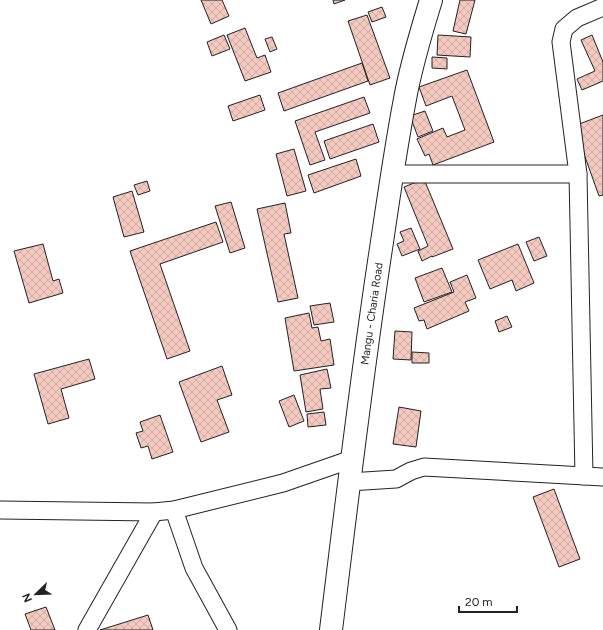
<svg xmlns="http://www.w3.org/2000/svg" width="603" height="630" font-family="Figtree,sans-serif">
<defs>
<pattern id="building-cross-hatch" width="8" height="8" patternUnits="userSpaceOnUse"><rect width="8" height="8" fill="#f3c9c0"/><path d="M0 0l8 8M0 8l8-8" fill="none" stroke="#d0aca5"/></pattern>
</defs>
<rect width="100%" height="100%" fill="#fff"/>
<g fill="url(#building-cross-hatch)" stroke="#222">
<path d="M 201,0 L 222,0 L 229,16 L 211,24 Z"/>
<path d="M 333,0 L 345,0 L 334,4 Z"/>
<path d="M 460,0 L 475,0 L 466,34 L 453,31 Z"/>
<path d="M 382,7 L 386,17 L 372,22 L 368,12 Z"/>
<path d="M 367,15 L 390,78 L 370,85 L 348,21 Z"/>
<path d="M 245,28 L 257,58 L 265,55 L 271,72 L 245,81 L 227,35 Z"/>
<path d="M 224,35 L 230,49 L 212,56 L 207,42 Z"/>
<path d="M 438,35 L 471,37 L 470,57 L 437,55 Z"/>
<path d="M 592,35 L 603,62 L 603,81 L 582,90 L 577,79 L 595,71 L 581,40 Z"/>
<path d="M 272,37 L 277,49 L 270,52 L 265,39 Z"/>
<path d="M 432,57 L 447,58 L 447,69 L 432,68 Z"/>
<path d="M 362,63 L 368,81 L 284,111 L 278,93 Z"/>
<path d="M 467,70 L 494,142 L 433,165 L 429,154 L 425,156 L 417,139 L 443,128 L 447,137 L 465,130 L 452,96 L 426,106 L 419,87 Z"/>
<path d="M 260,95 L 265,110 L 233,121 L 228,106 Z"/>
<path d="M 364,97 L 370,113 L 315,132 L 325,160 L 310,165 L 295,121 Z"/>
<path d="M 425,111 L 433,131 L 418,137 L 410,116 Z"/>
<path d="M 603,115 L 603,195 L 599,196 L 574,126 Z"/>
<path d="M 373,124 L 379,142 L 330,159 L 324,141 Z"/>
<path d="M 294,149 L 306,191 L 287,196 L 276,154 Z"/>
<path d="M 356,159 L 361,176 L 314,193 L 308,175 Z"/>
<path d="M 424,179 L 453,249 L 432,257 L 432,256 L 422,261 L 418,251 L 428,246 L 404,187 Z"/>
<path d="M 147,181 L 150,191 L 138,195 L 134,185 Z"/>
<path d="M 132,191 L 144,232 L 124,237 L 113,197 Z"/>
<path d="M 231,202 L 245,248 L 230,253 L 215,206 Z"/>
<path d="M 285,203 L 291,233 L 284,234 L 298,298 L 278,302 L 257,209 Z"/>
<path d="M 216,222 L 223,242 L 160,264 L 190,351 L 167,359 L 130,251 Z"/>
<path d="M 411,228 L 420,249 L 402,256 L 397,244 L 404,241 L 400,232 Z"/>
<path d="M 539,237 L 547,256 L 534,261 L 526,242 Z"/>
<path d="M 43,244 L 53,281 L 59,279 L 63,293 L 29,303 L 14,251 Z"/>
<path d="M 518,244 L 534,283 L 516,291 L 512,280 L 490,289 L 478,260 Z"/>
<path d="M 442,268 L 452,292 L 424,302 L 415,278 Z"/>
<path d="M 467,275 L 476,298 L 465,302 L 469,311 L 427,329 L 424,320 L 419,321 L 414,308 L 454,292 L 450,282 Z"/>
<path d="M 330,303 L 334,322 L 314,325 L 310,306 Z"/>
<path d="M 309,313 L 312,328 L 318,327 L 321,341 L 330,339 L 334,365 L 294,371 L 285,318 Z"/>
<path d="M 507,316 L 512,327 L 499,332 L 495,321 Z"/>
<path d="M 395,331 L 412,332 L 411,360 L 393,359 Z"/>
<path d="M 412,352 L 429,353 L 429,363 L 412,363 Z"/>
<path d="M 89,359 L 95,379 L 61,389 L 69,418 L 48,424 L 34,374 Z"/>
<path d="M 222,366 L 232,395 L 217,400 L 229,432 L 201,442 L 179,382 Z"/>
<path d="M 327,369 L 331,388 L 320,389 L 323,409 L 306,412 L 300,375 Z"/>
<path d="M 294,395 L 304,421 L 289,427 L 279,401 Z"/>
<path d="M 399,407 L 421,411 L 416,447 L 393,444 Z"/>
<path d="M 324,412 L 326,425 L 308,427 L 307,414 Z"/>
<path d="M 160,415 L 173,452 L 152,459 L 148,446 L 141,448 L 136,433 L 143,431 L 140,422 Z"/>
<path d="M 554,489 L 580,559 L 559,567 L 533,497 Z"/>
<path d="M 46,607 L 55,630 L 31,630 L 25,614 Z"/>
<path d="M 148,615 L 153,630 L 100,630 Z"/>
</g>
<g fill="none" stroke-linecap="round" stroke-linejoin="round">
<defs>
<g id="minor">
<path d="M 392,174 L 578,174"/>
<path d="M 584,476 L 578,174 L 561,42 L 564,29 L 577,18 L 603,7"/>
<path d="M 349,482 L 396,479 L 411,471 L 424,467 L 603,477"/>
<path d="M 0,510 L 154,512 L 174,510 L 283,483 L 352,459"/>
<path d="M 174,510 L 194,568 L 228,630"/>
<path d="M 87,630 L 154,512"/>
</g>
<g id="tertiary">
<path id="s1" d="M 331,630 C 347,500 362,371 382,242 C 389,194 396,146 405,99 C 411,65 421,33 431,0"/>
</g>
</defs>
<use href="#minor" stroke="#222" stroke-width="19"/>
<use href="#tertiary" stroke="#222" stroke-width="24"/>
<use href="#minor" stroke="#fff" stroke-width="17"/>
<use href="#tertiary" stroke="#fff" stroke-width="22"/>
</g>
<g text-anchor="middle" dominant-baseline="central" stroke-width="3" stroke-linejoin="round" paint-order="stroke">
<g font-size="11" fill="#222" stroke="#fff">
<text stroke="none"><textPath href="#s1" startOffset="319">Mangu - Charia Road</textPath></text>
</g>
</g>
<g transform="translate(36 594) rotate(247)" stroke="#ffffff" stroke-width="3" paint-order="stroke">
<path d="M0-3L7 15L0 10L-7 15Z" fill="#222222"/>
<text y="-6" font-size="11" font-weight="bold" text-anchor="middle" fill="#222222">N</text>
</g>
<path d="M459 606v6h58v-6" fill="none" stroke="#222222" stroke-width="2"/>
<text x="465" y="606" font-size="12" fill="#222222" stroke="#ffffff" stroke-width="3" paint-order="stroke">20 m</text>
</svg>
